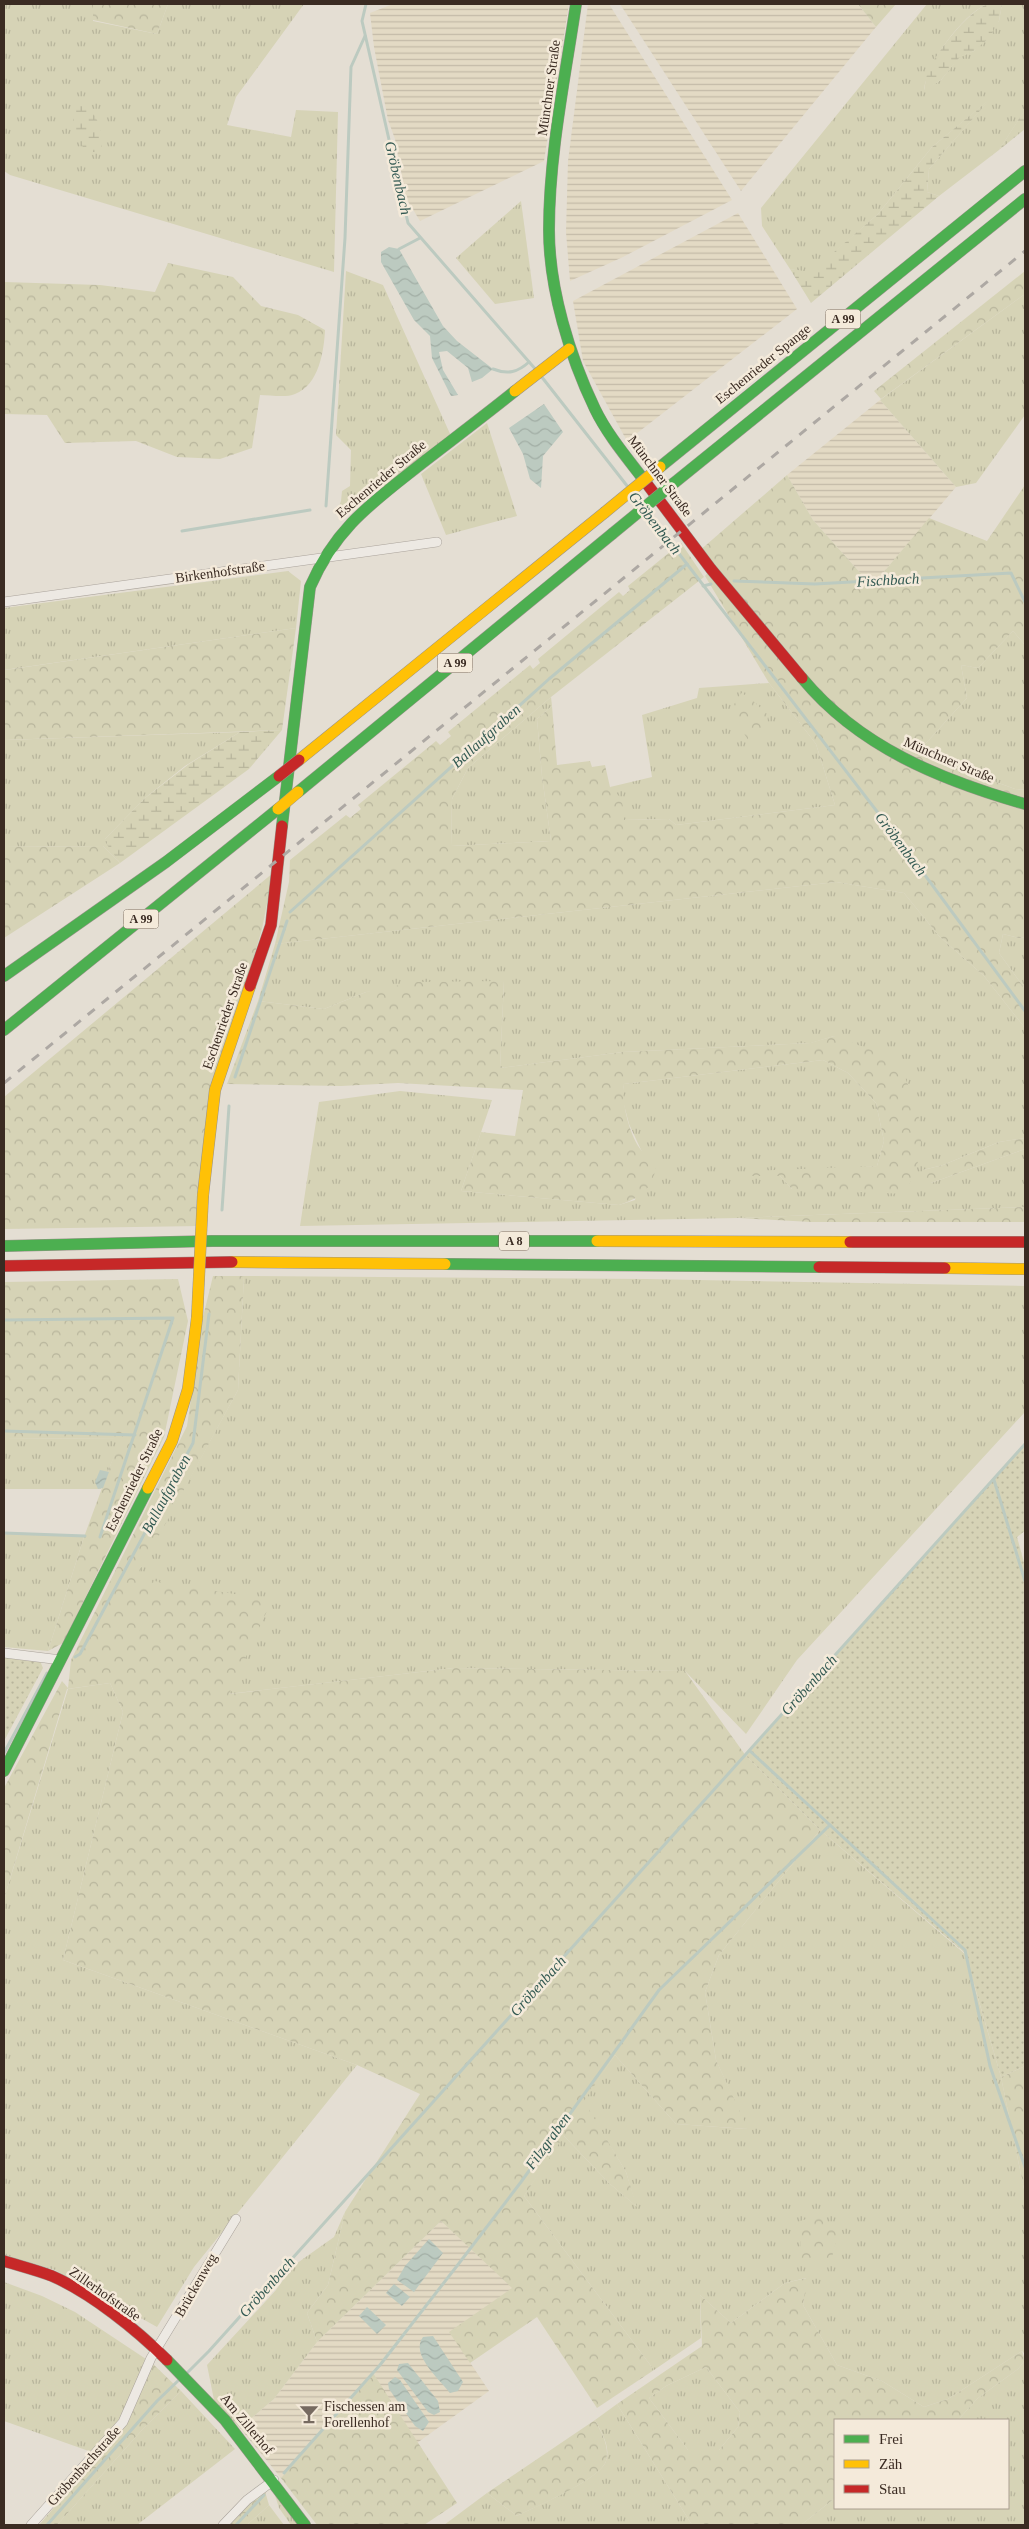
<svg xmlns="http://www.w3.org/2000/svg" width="1029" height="2529" font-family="'Times New Roman',serif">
<defs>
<pattern id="farmland-rules" width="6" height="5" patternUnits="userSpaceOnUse" patternTransform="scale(1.25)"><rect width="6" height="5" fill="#e3dac4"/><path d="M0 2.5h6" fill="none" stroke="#c4bba8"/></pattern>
<pattern id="grass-tufts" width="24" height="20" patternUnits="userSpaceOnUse" patternTransform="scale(1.25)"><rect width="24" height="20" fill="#d6d3b6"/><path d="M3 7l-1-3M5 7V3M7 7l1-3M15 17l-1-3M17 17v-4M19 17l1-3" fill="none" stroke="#b8b59c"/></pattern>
<pattern id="forest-crowns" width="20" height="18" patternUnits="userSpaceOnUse" patternTransform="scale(1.25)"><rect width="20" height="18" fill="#d6d3b6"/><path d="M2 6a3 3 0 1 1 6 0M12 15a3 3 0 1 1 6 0" fill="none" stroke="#b8b59c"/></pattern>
<pattern id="wetland-marsh" width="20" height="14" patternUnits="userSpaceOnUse" patternTransform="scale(1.25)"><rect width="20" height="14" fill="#d6d3b6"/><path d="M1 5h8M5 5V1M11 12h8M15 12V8" fill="none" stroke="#b8b59c"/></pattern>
<pattern id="park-dots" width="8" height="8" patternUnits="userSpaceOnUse" patternTransform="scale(1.25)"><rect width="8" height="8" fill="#d6d3b6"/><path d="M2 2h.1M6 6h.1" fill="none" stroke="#b8b59c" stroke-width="1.8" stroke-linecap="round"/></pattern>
<pattern id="water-waves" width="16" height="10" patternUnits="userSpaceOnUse" patternTransform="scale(1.25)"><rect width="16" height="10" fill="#bccac0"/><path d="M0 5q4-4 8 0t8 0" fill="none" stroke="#a2aea5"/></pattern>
</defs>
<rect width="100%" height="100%" fill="#e4ded3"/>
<g fill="url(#farmland-rules)">
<path d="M 393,4 L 569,4 L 544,161 L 420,221 L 406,198 L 395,139 L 388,120 L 374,47 L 370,13 Z"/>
<path d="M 588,4 L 609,4 L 732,200 L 623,257 L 570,281 L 566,232 L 568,161 Z"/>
<path d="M 620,4 L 858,4 L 876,27 L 741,191 Z"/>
<path d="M 738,213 L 797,309 L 627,441 L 583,361 L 573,301 Z"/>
<path d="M 880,400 L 956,487 L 872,586 L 813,520 L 787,475 Z"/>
<path d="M 441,2221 L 513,2288 L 450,2332 L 489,2391 L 417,2443 L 373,2374 L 281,2478 L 240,2428 L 274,2399 L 317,2342 Z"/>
</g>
<g fill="url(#grass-tufts)">
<path d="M 4,4 L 93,4 L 93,21 L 157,34 L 168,4 L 304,4 L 236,97 L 227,125 L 291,137 L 296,110 L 338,112 L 334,272 L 10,175 L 4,171 Z"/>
<path d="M 927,4 L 987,4 C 962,15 927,63 924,90 L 941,80 L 959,57 L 974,51 L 999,21 L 1002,4 L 1025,4 L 1025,110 L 999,150 L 939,196 L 927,192 L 929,169 L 988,101 L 932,147 L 878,214 L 811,273 L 790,269 L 762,226 L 761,208 Z"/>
<path d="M 521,201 L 534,298 L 495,304 L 456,258 Z"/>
<path d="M 346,271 L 383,285 L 451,436 L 385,486 L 371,491 L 339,515 L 337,511 L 341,501 L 342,491 L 350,486 L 351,450 L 336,435 Z"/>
<path d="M 1025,294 L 1025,415 L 976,483 L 956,487 L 880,400 Z"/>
<path d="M 487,423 L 517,516 L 446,535 L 421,474 Z"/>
<path d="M 288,571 L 301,581 L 296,628 L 4,670 L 4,608 Z"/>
<path d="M 1013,631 L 1025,645 L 1025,790 L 1015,789 L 917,753 L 967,698 L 961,665 L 978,668 Z"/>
<path d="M 769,683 L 816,744 L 835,805 L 676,825 L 669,819 L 623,820 L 610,787 L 652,777 L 642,715 L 697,698 L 699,688 Z"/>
<path d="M 551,697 L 552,706 L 537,719 L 542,776 L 551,841 L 451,846 L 452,799 L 468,768 Z"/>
<path d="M 240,732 L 185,766 L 145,798 L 105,839 L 120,863 L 103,846 L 4,847 L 4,740 Z"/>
<path d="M 836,882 L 904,893 L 939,936 L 984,976 L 1025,1028 L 1025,1138 L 999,1142 L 943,1165 L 923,1170 L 931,1183 L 1025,1149 L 1025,1207 L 739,1218 L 300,1226 L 319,1102 L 400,1091 L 492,1100 L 461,1191 L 619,1205 L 635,1200 L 642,1152 L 629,1124 L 622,1097 L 624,1084 L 823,1060 L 848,1073 L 876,1103 L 884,1141 L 877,1166 L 752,1176 L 780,1176 L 792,1189 L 919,1159 L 834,1036 L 811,1043 L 623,1052 L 500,1068 L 504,981 L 366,992 L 324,1009 L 258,1001 L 275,944 Z"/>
<path d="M 1003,934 L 1019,938 L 1025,937 L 1025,989 L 999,953 Z"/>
<path d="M 244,1276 L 646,1279 L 1025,1286 L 1025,1412 L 797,1660 L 746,1734 L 685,1671 L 454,1668 L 228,1694 L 135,1578 L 238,1390 Z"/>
<path d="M 4,1438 L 121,1439 L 101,1489 L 4,1489 Z"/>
<path d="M 4,1533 L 84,1537 L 48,1651 L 4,1647 Z"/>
<path d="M 110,1683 L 123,1712 L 63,1960 L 357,2065 L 194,2267 L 157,2327 L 55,2270 L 4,2255 L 4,1899 L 68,1689 Z"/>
<path d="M 820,1830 L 965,1954 L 1001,2077 L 1025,2194 L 1025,2354 L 1022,2351 L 948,2399 L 924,2407 L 882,2381 L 837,2365 L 803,2305 L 806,2278 L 785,2283 L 731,2323 L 700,2295 L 701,2338 L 654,2370 L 524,2196 L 563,2135 L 609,2183 L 636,2206 L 626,2172 L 583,2101 L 615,2055 L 676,2124 L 747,2129 L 716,2060 L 705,1992 L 719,1955 Z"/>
<path d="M 420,2094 L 345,2212 L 328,2285 L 307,2313 L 317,2342 L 274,2399 L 240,2428 L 214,2400 L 207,2365 L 276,2290 L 293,2266 L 334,2237 L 344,2214 Z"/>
<path d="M 4,2282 L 42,2296 L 75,2312 L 152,2363 L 126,2424 L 100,2455 L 4,2421 Z"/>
<path d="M 1025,2360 L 1025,2525 L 801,2525 L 835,2498 L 835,2508 L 1008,2508 L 1008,2420 L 958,2420 L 978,2398 L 1018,2369 Z"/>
<path d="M 706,2367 L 740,2412 L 738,2427 L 719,2450 L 688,2450 L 649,2398 L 666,2386 Z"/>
<path d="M 181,2391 L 235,2449 L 137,2525 L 57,2525 L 142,2430 Z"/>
<path d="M 617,2404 L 692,2525 L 444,2525 L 487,2493 L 517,2516 C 536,2506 601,2479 606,2461 C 611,2446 601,2432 595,2420 Z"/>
<path d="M 273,2489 L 299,2525 L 291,2525 L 279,2508 Z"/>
<path d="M 269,2505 L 284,2525 L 247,2525 Z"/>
</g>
<g fill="url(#forest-crowns)" fill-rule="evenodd">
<path d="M 93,4 L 168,4 L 157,34 L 93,20 Z"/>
<path d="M 858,4 L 896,4 L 876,27 Z"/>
<path d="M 168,263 L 233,277 L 261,306 L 298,315 L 325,330 C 324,351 319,385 295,394 C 286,398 270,395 260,395 L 252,448 L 220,459 L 177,457 L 136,441 L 65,443 L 47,415 L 4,414 L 4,282 L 100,285 L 155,292 Z"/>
<path d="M 1025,271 L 1025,294 L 881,399 L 874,391 Z"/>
<path d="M 787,475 L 813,520 L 872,586 L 929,518 L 987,541 L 1025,485 L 1025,645 L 1013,631 L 978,668 L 961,665 L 967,698 L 917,753 L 1015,789 L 1025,790 L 1025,937 L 1019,938 L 1003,934 L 999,953 L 1025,989 L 1025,1028 L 984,976 L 939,936 L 904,893 L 836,882 L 275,944 L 289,882 L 290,860 L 346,815 L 350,818 L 361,809 L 358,805 L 436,741 L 440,745 L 451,736 L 448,732 L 530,665 L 533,669 L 540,663 L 538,659 L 619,592 L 623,596 L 630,590 L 628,586 L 681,543 L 704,577 L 551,697 L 468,768 L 452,799 L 451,846 L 551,841 L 542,776 L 537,719 L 552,706 L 557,765 L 590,761 L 592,767 L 605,765 L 610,787 L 622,799 L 624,820 L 669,819 L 676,825 L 835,805 L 816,744 L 769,683 L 705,576 L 711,569 L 698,552 Z"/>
<path d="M 296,628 L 282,730 L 4,740 L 5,670 Z"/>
<path d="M 741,693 L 749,697 L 768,715 L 766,734 L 748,740 L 730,711 Z"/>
<path d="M 103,846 L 120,863 L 4,938 L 4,847 Z"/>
<path d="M 273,873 L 262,929 L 215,1090 L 201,1226 L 4,1229 L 4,1097 Z"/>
<path d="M 504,981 L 500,1068 L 623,1052 L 810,1043 L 834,1036 L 882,1054 L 900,1065 L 916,1105 L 922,1133 L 919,1159 L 906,1194 L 792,1189 L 780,1176 L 752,1176 L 748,1171 L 877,1166 L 884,1141 L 876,1103 L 848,1073 L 823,1060 L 624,1084 C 621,1101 630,1140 644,1153 C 647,1157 652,1159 657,1162 C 653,1188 643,1197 619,1205 L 461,1191 L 481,1132 L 515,1136 L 523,1090 L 398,1083 L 341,1086 L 227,1084 L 258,1001 L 324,1009 L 366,992 L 415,982 Z"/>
<path d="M 1025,1138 L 1025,1149 L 931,1183 L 918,1182 L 923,1170 L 943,1165 L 999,1142 Z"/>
<path d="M 1025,1207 L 1025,1222 L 811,1222 L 739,1218 Z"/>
<path d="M 213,1276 L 244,1276 L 238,1390 L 136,1578 L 272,1600 L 229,1694 L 454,1668 L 685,1671 L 746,1756 L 820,1830 L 719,1955 L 705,1992 L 716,2060 L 748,2129 L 676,2124 L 615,2055 L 584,2101 L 626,2172 L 637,2207 L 609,2183 L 564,2136 L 524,2196 L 654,2370 L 597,2408 L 537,2317 L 470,2363 L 449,2332 L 512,2288 L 441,2221 L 317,2342 L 307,2313 L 328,2285 L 345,2212 L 420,2094 L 357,2065 L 63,1960 L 123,1712 L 110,1683 L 67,1689 L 4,1899 L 4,1788 L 62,1681 L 68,1688 L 71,1660 L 187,1426 L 203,1317 Z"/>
<path d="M 178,1279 L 188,1321 L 164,1437 L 63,1643 L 48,1651 L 84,1537 L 120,1439 L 4,1438 L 4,1282 Z"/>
<path d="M 1025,2066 L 1025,2194 L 1001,2077 Z"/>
<path d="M 817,2216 L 835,2227 L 838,2235 L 832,2257 L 814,2264 L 801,2265 L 800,2221 Z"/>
<path d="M 807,2278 L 803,2305 L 837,2365 L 882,2381 L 924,2407 L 948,2399 L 1022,2351 L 1025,2360 L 1018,2369 L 978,2398 L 958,2420 L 835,2420 L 835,2498 L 801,2525 L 692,2525 L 617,2404 L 702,2346 L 700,2295 L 731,2323 L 785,2283 ZM 706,2367 L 740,2412 L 738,2427 L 719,2450 L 688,2450 L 649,2398 L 666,2386 Z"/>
<path d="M 152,2363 L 181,2391 L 142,2430 L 57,2525 L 39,2525 L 126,2424 Z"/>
<path d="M 373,2373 L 457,2503 L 424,2525 L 317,2525 L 281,2478 Z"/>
<path d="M 595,2420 C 601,2432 610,2446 606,2461 C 601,2479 535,2507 517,2516 L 487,2493 Z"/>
<path d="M 264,2488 L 269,2505 L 247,2525 L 226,2525 Z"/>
</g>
<g fill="url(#wetland-marsh)">
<path d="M 987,4 L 1002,4 L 999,21 L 989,38 L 974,51 L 959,58 L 941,80 L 924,91 C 925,85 926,77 928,71 C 939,49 966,14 987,4 Z"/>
<path d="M 991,98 L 929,169 L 927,192 L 939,196 L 811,303 L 790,269 L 811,272 L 878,214 L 932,147 Z"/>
<path d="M 83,100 C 95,113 107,133 100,152 L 87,152 C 71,133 71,126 76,102 Z"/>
<path d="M 1025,110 L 1025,129 L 999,150 L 1024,111 Z"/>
<path d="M 282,730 L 249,769 L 120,863 L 104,840 L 145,798 L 189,764 L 240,732 Z"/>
</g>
<g fill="url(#park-dots)">
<path d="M 1025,1444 L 1025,1531 L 1017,1537 L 1025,1566 L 1025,2066 L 1001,2077 L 965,1953 L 820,1830 L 746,1756 Z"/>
<path d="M 4,1657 L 40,1661 L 43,1668 L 4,1741 Z"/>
</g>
<g fill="url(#water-waves)">
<path d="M 389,247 L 399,249 L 443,326 L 457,341 L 493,369 L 482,378 L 472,382 L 468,368 L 447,351 L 439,352 L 443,370 L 458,395 L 451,396 L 432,358 L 430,336 L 414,320 L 381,262 L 381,252 Z"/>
<path d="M 544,404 L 563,432 L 543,456 L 541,488 L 530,479 L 523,454 L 509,428 Z"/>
<path d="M 100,1470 L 109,1472 L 103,1488 L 98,1489 L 95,1482 Z"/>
<path d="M 429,2239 L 443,2253 L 414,2292 L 397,2280 L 405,2266 Z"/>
<path d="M 394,2284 L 410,2297 L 402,2306 L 386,2293 Z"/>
<path d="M 367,2307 L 386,2325 L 377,2334 L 359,2316 Z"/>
<path d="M 433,2336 L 463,2382 L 458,2391 L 450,2393 C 439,2379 410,2354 423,2337 Z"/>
<path d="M 408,2363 L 438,2401 L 440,2412 L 434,2415 L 428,2412 L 397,2370 L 399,2364 Z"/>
<path d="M 395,2377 L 400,2380 L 429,2422 L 423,2431 L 415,2426 L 389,2389 L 388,2383 Z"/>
</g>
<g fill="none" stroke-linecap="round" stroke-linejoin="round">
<g stroke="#bccac0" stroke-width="3">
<path d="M 366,4 L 362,21 L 408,223 L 537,371"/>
<path d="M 399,249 L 420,238"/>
<path d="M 493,369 C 508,375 518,372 529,362"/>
<path d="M 541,376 L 628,487"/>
<path d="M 326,506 L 345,238 L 351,67 L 365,36"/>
<path d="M 647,512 L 902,844 L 1025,1011"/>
<path d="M 182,531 L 310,510"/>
<path d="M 734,581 L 815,584 L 1011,573 L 1025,602"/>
<path d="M 703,586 L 711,584"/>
<path d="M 290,912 L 549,679 L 687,564"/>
<path d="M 235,1077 L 287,921"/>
<path d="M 222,1210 L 229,1106"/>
<path d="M 4,1320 L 173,1318 L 100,1537"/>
<path d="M 4,1431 L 135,1435"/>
<path d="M 994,1480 L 1025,1581"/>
<path d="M 4,1533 L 85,1536"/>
<path d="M 75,1657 L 80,1654 L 193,1443 L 209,1314"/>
<path d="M 750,1751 L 965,1950 L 990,2066 L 1025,2167"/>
<path d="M 4,1753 L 47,1673"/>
<path d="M 186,2374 L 209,2351 L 1025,1444"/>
<path d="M 284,2473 L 380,2365 L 460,2262 L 521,2182 L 659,1990 L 830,1825"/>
<path d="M 47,2525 L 157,2401 L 181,2378"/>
<path d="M 236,2525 L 264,2495"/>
</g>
<defs>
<g id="street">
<path d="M 4,602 L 437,542"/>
<path d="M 4,1653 L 61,1660"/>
<path d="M 31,2525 L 123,2422 L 151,2358 L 236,2219"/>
<path d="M 223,2525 L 247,2500 L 274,2480"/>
</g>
<g id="fast">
<path d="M 576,4 C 565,78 549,155 549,230 C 549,289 570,357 595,409 C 608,436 629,460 647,484"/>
<path d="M 660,467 L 1025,171"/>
<path d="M 674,483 L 1025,199"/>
<path d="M 802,678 C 859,747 941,780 1025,804"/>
<path d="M 298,792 L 612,534"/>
<path d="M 282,826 L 310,587 C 336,527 372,503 421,464 C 452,440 484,416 515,391"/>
<path d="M 4,976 L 166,862 L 279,776"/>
<path d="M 4,1030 L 278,809"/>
<path d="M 4,1246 L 212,1241 L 597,1241"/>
<path d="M 445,1264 L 819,1267"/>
<path d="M 4,1771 L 148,1488"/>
<path d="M 167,2360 L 225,2420 L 305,2525"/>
</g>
<g id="slow">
<path d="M 515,391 L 569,349"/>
<path d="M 299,760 L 604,513"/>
<path d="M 203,1195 L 215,1090 L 250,986"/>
<path d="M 597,1241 L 850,1242"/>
<path d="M 232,1262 L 445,1264"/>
<path d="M 945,1268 L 1025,1269"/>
<path d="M 148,1488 L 172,1441 L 188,1389 L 197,1318"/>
</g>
<g id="jam">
<path d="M 647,484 L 711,569 L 802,678"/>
<path d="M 250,986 L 271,925 L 282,826"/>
<path d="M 850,1242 L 1025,1242"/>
<path d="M 4,1266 L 232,1262"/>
<path d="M 819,1267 L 945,1268"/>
<path d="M 4,2261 C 20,2266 36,2270 52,2276 C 91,2293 137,2330 167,2360"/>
</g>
</defs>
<use href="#street" stroke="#aaa39b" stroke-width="10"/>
<use href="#fast" stroke="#9a938b" stroke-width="12"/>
<use href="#slow" stroke="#9a938b" stroke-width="12"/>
<use href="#jam" stroke="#9a938b" stroke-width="12"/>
<use href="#street" stroke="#ede9e3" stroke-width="9"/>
<use href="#fast" stroke="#4caf50" stroke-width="11"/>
<use href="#slow" stroke="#ffc107" stroke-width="11"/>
<use href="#jam" stroke="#c62828" stroke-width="11"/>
<path stroke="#ada8a3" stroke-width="3" stroke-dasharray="9 9" stroke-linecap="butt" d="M 4,1083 L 1025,251"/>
<defs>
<path id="fast-bridge" d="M 612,534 L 674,483"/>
<g id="slow-bridge">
<path d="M 604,513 L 660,467"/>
<path d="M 278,809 L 298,792"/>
<path d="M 197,1318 L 203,1195"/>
</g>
<path id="jam-bridge" d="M 279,776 L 299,760"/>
</defs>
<use href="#fast-bridge" stroke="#9a938b" stroke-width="12" stroke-linecap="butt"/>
<use href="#slow-bridge" stroke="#9a938b" stroke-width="12" stroke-linecap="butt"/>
<use href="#jam-bridge" stroke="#9a938b" stroke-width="12" stroke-linecap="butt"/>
<use href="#fast-bridge" stroke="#4caf50" stroke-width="11"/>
<use href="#slow-bridge" stroke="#ffc107" stroke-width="11"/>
<use href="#jam-bridge" stroke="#c62828" stroke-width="11"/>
</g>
<defs>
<symbol id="bar-bare" viewBox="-9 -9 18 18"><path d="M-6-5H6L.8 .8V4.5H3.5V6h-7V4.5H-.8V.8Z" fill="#766a60" stroke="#f4eada" stroke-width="2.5" paint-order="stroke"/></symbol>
</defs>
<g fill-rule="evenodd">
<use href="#bar-bare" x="295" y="2400" width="28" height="28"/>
</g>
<g text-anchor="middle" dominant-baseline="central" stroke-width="5" stroke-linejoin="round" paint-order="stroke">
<g fill="#f4eada" stroke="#726459" stroke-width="1">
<rect x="825.5" y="309.5" width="35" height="19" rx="4"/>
<rect x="437.5" y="653.5" width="35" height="19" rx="4"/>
<rect x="123.5" y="909.5" width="35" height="19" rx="4"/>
<rect x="499" y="1231.5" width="30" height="19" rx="4"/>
</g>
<g font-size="12" font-weight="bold" fill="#3a2b22">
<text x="843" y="319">A 99</text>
<text x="455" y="663">A 99</text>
<text x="141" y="919">A 99</text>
<text x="514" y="1241">A 8</text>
</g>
<g font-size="14" fill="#3a2b22" stroke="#f4eada">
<text transform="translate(549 88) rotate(-82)">Münchner Straße</text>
<text transform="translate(763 364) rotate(-39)">Eschenrieder Spange</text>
<text transform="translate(660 476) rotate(53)">Münchner Straße</text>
<text transform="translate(381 479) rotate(-40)">Eschenrieder Straße</text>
<text transform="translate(220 572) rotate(-8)">Birkenhofstraße</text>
<text transform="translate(949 760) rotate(23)">Münchner Straße</text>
<text transform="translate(225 1016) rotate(-71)">Eschenrieder Straße</text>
<text transform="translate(134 1480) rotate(-64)">Eschenrieder Straße</text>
<text transform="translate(196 2285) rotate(-60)">Brückenweg</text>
<text transform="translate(105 2294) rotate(35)">Zillerhofstraße</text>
<text transform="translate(247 2424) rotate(50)">Am Zillerhof</text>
<text transform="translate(84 2466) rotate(-48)">Gröbenbachstraße</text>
</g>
<g font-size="14" fill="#3a2b22" stroke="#f4eada" text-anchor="start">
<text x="324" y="2406">Fischessen am<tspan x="324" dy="16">Forellenhof</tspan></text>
</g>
<g font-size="15" font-style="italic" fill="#325952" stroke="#f4eada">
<text transform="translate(398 178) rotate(77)">Gröbenbach</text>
<text transform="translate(655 523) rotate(52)">Gröbenbach</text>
<text transform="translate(888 580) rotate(-3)">Fischbach</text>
<text transform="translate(486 736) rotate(-42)">Ballaufgraben</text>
<text transform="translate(901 844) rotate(53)">Gröbenbach</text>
<text transform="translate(166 1494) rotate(-62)">Ballaufgraben</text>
<text transform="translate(809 1685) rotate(-48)">Gröbenbach</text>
<text transform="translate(538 1986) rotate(-48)">Gröbenbach</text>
<text transform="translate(548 2141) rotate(-54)">Filzgraben</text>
<text transform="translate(267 2287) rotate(-48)">Gröbenbach</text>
</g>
</g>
<rect width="1029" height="2529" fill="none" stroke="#3a2b22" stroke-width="10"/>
<rect x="834" y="2419" width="175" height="90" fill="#f4eada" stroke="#aa9e90"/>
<rect x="844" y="2435" width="25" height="8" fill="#4caf50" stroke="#aa9e90"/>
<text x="879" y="2444" font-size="15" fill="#3a2b22">Frei</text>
<rect x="844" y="2460" width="25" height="8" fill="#ffc107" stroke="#aa9e90"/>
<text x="879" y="2469" font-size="15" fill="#3a2b22">Zäh</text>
<rect x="844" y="2485" width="25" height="8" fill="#c62828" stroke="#aa9e90"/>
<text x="879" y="2494" font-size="15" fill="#3a2b22">Stau</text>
</svg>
